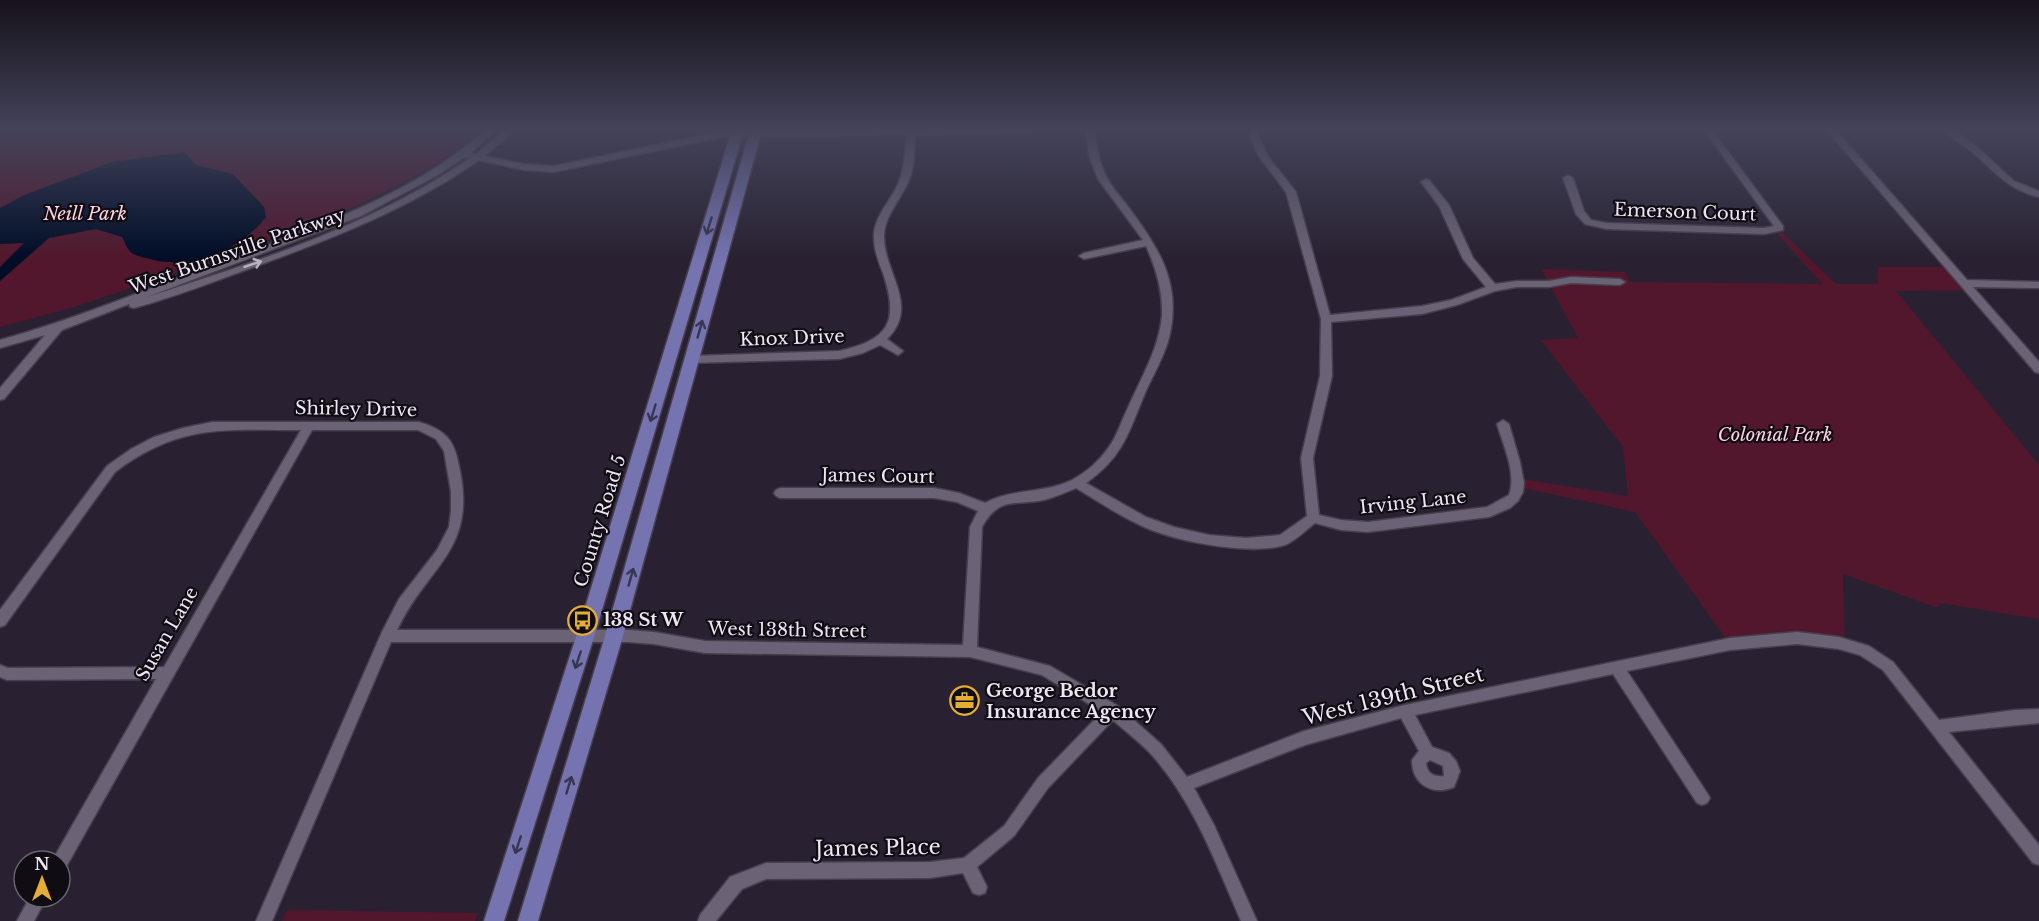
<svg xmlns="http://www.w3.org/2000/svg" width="2039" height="921" font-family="'Libre Baskerville',serif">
<rect width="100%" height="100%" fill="#292131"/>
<g fill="#52172c">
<path d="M 0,130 L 478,130 L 438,163 L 356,206 L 209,262 L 71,308 L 0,327 Z"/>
<path d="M 1778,228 L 1836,284 L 1878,284 L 1878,267 L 1951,267 L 1971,290 L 1896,291 L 2039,465 L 2039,619 L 1940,603 L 1938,608 L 1843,574 L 1845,645 L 1839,643 L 1730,644 L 1635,512 L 1518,487 L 1517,478 L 1628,496 L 1623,447 L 1541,340 L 1578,338 L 1541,269 L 1625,272 L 1630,282 L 1822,284 L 1773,229 Z"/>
<path d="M 287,910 L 478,913 L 475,921 L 282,921 Z"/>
</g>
<path fill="#000d27" d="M 184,152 L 196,165 L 233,174 L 264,207 L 266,217 C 241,249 195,269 154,260 C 147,258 138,257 132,253 C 127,250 125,242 122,237 L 96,229 L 49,238 L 0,281 L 0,267 L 24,243 L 0,244 L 0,208 L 24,195 L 112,162 Z"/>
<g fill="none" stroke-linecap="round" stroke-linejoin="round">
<defs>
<g id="minor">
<path d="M 486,130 L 495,130 L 471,153 L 476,154 L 506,130 L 515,130 L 485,156 L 523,164 L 554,166 L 722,131 L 1032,130 L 1028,133 L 915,135 C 914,150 915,166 909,180 C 902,198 885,215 884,235 C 883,272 921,306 887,339 L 903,351 L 898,355 L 880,345 L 863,353 L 839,359 L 688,363 L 686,360 L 692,356 L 839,351 C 890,340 899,321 883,273 C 878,261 873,247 874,233 C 876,215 891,200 898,184 C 905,168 905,151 907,134 L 722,137 L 554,172 L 523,170 L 479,160 C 409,209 331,239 251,268 C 213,282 174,297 134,308 L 130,307 L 129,304 L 62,330 L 4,399 L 0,400 L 0,388 L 45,335 L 0,348 L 0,340 C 72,320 140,292 210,266 C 306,230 408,199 486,130 ZM 465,157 L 470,158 C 373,225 258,261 147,297 L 361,216 L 436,176 Z"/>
<path d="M 1086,130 L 1094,130 C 1097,147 1099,163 1107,178 C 1113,189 1122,198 1129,208 C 1160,250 1182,284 1169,338 C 1164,357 1153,375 1145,393 C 1129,432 1123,457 1086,483 L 1146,517 L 1174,527 L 1209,535 L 1246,538 L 1280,535 L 1307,516 L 1301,458 L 1320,376 L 1321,319 L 1286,192 L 1258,155 L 1248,130 L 1256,130 L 1267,155 L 1296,192 L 1330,315 L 1422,306 L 1451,300 L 1486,287 L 1463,259 L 1439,206 L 1421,182 L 1426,179 L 1429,180 L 1449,205 L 1473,258 L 1495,284 L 1517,281 L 1549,281 L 1571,277 L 1620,279 L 1625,282 L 1620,285 L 1571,283 L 1549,287 L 1517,287 L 1495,291 L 1457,305 L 1422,314 L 1331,322 L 1332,376 L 1313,458 L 1319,515 L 1341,520 L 1368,522 L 1487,507 L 1509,495 C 1517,473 1503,445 1497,424 L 1503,420 L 1509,424 L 1520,462 L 1524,483 L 1523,492 L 1518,501 L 1510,508 L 1489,517 L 1368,532 L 1341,530 L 1315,523 C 1306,530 1295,541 1285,545 C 1249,556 1169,541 1136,523 C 1115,513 1096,500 1076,488 C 1066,492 1055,497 1044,500 C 1014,506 999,496 982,527 L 977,647 L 1050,666 L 1118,706 L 1161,744 L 1187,777 L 1304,731 L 1405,705 L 1730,638 L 1797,632 L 1839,637 L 1869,646 L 1893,662 L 1939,720 L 2015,710 L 2039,709 L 2039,723 L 1949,732 L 2039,845 L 2039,865 L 2033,863 L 1883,670 L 1860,655 L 1839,649 L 1797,644 L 1730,650 L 1627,671 L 1707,793 L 1710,798 L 1707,803 L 1702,805 L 1697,803 L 1613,674 L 1415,715 L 1432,747 L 1449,753 L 1456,761 L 1460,771 L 1454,787 C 1433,796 1412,785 1412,760 L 1419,751 L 1401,718 L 1305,745 L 1194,788 L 1214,825 L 1257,921 L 1241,921 C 1216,864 1194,802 1151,754 C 1140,742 1126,732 1113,720 L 1048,788 L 1014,836 L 977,867 L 987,887 L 985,893 L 979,895 L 973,893 L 963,873 L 930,878 L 766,879 L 742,889 L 716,921 L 698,921 L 700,915 L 730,877 L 766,863 L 930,862 L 964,858 L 1004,826 L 1038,778 L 1102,712 L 1042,675 L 970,657 L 705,653 L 654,644 L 629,642 L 391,642 L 272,921 L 256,921 L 382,632 L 399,599 L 437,550 L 449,527 L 451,511 L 451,492 L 444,451 L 436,439 L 418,430 L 312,430 L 66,867 L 60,869 L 60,861 L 52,861 L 156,679 L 7,680 L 0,677 L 0,665 L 8,668 L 164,667 L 301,430 C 224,430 180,423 115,472 L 5,625 L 0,627 L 0,610 L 107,466 L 131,449 L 154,437 L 183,428 L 212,422 L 419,422 C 445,430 454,439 459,466 C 478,551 428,564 397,630 L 629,630 L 654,632 L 705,641 L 963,645 L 970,527 L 978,511 L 957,502 L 934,498 L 780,498 L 776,496 L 774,493 L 776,490 L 780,488 L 934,488 L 959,493 L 985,503 C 1012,488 1044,494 1072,480 C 1087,472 1100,460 1109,447 C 1117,436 1121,422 1127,410 C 1140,380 1159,349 1162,316 C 1163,291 1156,268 1146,246 L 1084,259 L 1079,256 L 1084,253 L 1143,240 L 1098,179 L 1089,156 ZM 1430,760 L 1443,766 L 1444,776 C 1434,777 1427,774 1426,763 Z"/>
<path d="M 1704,130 L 1712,130 L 1783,226 L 1783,230 L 1764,234 L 1607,229 L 1585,224 L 1576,214 L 1563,178 L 1568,175 L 1573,178 L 1584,211 L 1591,220 L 1607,223 L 1764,228 L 1774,226 Z"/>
<path d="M 1827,130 L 1836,130 L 1967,280 L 2039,282 L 2039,288 L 1973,287 L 2039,362 L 2039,373 L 2035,372 Z"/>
<path d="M 1944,130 L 1954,130 L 1977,147 L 2014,181 L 2039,191 L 2039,197 C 2006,189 1994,170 1970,150 C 1961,143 1951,138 1944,130 Z"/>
<path d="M 30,897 L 47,897 L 34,921 L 17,921 Z"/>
</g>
<g id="major">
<path d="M 732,130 L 744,130 L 594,637 L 504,921 L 484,921 L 576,637 Z"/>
<path d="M 750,130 L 762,130 L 623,636 L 538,921 L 518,921 L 605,636 Z"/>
</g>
</defs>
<use href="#minor" stroke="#463f4d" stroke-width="3"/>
<use href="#major" stroke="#463f4d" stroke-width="3"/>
<use href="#minor" fill="#6b6275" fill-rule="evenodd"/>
<use href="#major" fill="#7573b0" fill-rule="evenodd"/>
</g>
<defs><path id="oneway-shaft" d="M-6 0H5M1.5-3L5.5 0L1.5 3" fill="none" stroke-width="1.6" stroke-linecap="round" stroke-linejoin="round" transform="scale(1.5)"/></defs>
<g stroke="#383552">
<use href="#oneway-shaft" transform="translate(709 226) rotate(107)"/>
<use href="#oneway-shaft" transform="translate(700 329) rotate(-74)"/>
<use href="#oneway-shaft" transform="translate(653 413) rotate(107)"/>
<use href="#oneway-shaft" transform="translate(631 577) rotate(-74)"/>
<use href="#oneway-shaft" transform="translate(578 660) rotate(108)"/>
<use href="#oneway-shaft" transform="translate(569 785) rotate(-73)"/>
<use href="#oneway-shaft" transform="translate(518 845) rotate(108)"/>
</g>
<use stroke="#b8b1bf" href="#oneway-shaft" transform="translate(253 264) rotate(-19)"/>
<linearGradient id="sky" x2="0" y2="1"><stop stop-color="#17121b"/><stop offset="0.5" stop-color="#43435a"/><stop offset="1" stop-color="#43435a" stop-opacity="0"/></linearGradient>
<rect width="2039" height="259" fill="url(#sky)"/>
<defs>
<symbol id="bus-ring" viewBox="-11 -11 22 22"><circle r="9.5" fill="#100c14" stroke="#e4ae35" stroke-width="1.5"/><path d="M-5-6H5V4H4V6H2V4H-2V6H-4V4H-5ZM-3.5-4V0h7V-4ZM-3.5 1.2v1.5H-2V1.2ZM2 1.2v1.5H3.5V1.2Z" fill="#e4ae35"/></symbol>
<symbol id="office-ring" viewBox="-11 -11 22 22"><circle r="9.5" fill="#100c14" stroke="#e4ae35" stroke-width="1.5"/><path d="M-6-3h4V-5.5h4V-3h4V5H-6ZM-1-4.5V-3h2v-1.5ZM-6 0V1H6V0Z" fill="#e4ae35"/></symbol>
</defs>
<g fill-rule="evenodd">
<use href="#bus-ring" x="566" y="604" width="33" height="33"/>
<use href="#office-ring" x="948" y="684" width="33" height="33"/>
</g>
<g text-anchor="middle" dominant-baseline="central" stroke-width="4.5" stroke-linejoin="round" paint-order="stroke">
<g font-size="18" fill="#ebe6f1" stroke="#100c14">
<text transform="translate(1685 212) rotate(2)">Emerson Court</text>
<text transform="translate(237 251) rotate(-19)">West Burnsville Parkway</text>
<text transform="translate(792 338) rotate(-2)">Knox Drive</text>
<text transform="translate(356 409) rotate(1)">Shirley Drive</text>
<text transform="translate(878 476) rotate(1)">James Court</text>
<text transform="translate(1413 502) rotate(-6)">Irving Lane</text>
<text transform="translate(600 521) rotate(-73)">County Road 5</text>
<text transform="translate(787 630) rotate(1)">West 138th Street</text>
<text transform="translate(167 634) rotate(-60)">Susan Lane</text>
</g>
<g font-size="18" font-style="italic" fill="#ffd1dd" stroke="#100c14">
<text x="85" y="214">Neill Park</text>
<text x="1775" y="435">Colonial Park</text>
</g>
<g font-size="18" font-weight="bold" fill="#ebe6f1" stroke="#100c14" text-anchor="start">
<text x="603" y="620">138 St W</text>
<text x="986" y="691">George Bedor<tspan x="986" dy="21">Insurance Agency</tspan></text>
</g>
<g font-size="21" fill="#ebe6f1" stroke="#100c14">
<text transform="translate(1393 696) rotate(-14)">West 139th Street</text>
<text transform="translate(878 848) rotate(-1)">James Place</text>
</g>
</g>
<g transform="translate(42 879)"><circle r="28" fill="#100c14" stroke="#68636c" stroke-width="1.5"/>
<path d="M0-4.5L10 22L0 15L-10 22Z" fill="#e4ae35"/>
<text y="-9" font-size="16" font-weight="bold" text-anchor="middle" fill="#ebe6f1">N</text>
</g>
</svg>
